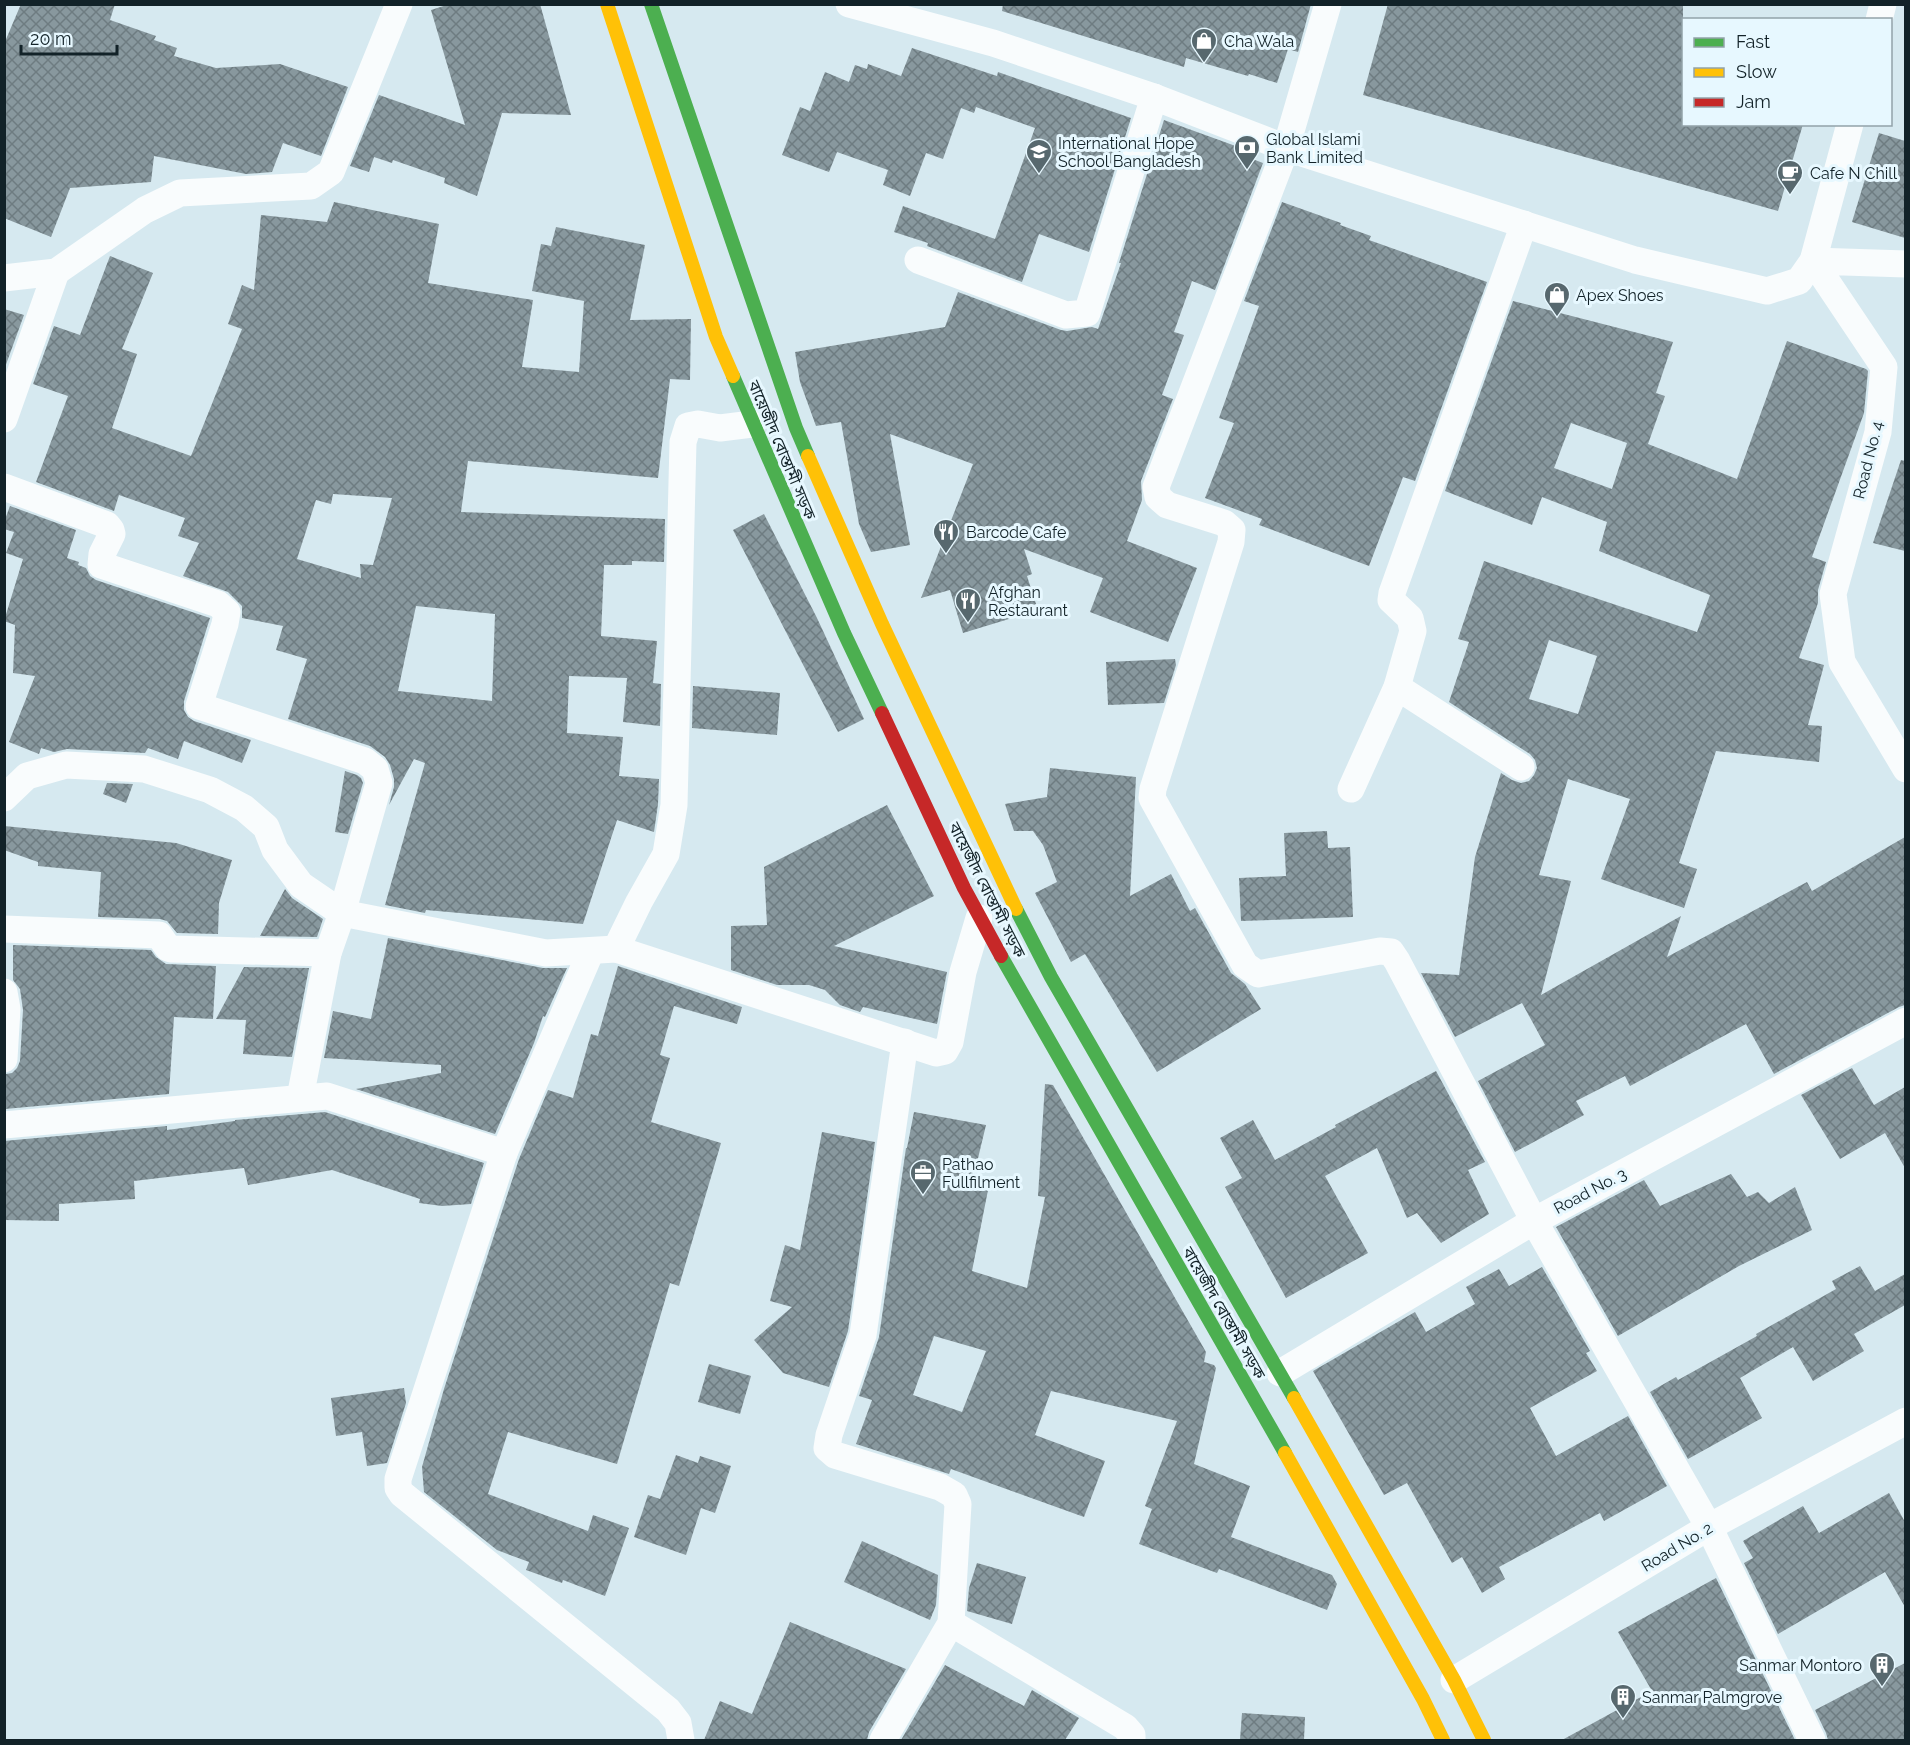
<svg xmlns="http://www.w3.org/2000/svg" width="1910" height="1745" font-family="Raleway,'Noto Sans Bengali',sans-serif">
<defs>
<pattern id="building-cross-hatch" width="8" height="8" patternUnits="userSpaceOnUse" patternTransform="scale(1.5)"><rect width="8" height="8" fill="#88989e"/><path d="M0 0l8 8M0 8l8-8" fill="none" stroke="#6e7c81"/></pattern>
</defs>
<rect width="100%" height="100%" fill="#d6e9f0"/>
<g fill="url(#building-cross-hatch)" fill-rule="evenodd">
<path d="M 21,4 L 115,4 L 110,20 L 156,36 L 154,40 L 177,48 L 174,56 L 216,68 L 280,64 L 348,87 L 321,156 L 283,143 L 272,172 L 246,174 L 154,156 L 151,182 L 70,188 L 51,237 L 4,218 L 4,44 Z"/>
<path d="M 450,4 L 540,4 L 571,115 L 502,113 L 477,196 L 444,183 L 445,178 L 393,160 L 392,163 L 374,157 L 369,172 L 350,166 L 379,95 L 465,125 L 431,10 Z"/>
<path d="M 1003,4 L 1311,4 L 1298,52 L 1288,49 L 1277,83 L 1249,74 L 1248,76 L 1186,58 L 1184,67 L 1002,11 Z"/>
<path d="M 1388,4 L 1683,4 L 1683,124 L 1803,124 L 1778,211 L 1363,95 Z"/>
<path d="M 912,48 L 997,76 L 998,72 L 1131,118 L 1089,252 L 1039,234 L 1022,282 L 927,246 L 928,243 L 894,232 L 903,206 L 995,239 L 1035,128 L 976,107 L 974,113 L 961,108 L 943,159 L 926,153 L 910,196 L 883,185 L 888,170 L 837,152 L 829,172 L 782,155 L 800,107 L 810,111 L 825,72 L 849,82 L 855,65 L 867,69 L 868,64 L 901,76 Z"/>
<path d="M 1164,120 L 1241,148 L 1239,154 L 1263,163 L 1215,290 L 1192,281 L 1174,332 L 1184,335 L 1162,395 L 1173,399 L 1141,481 L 1142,500 L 1127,541 L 1197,568 L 1168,642 L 1090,612 L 1103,578 L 1024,549 L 1032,574 L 1027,576 L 1038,610 L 963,633 L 950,590 L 921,598 L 973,464 L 890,434 L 910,545 L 871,552 L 859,524 L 841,422 L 816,426 L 800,382 L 795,352 L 945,327 L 958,292 L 1061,330 L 1067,331 L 1092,327 L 1098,329 L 1121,263 L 1119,263 Z"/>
<path d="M 1879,133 L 1905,141 L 1905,238 L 1852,222 Z"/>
<path d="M 334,202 L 439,224 L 428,283 L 533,300 L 522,367 L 579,372 L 584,301 L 532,291 L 541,244 L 551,246 L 556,227 L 645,245 L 630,320 L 691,319 L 690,380 L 670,379 L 658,478 L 468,461 L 461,512 L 665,519 L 664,562 L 632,561 L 632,565 L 604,565 L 601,636 L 657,641 L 653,683 L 661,684 L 660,726 L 623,722 L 627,678 L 569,676 L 567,733 L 623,737 L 619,776 L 659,779 L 658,804 L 654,832 L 617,820 L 583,924 L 426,910 L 425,913 L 385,905 L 425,763 L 414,759 L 389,805 L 394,787 L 394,779 L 390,765 L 385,757 L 370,746 L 288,719 L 307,659 L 276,650 L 283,626 L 242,618 L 242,606 L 228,592 L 183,576 L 199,543 L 178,536 L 185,518 L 119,495 L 114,511 L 36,482 L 68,396 L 33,384 L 54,326 L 80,335 L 110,256 L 153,273 L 122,349 L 137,354 L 112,428 L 191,456 L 242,329 L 228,324 L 242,285 L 254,290 L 261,215 L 327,222 ZM 333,494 L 392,498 L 373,565 L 360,564 L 361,578 L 297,559 L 316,500 L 331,504 ZM 416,606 L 495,614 L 492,701 L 398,691 Z"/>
<path d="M 1282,202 L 1341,223 L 1340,225 L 1371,236 L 1369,240 L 1487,282 L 1415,481 L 1403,477 L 1369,566 L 1259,525 L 1262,519 L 1205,498 L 1234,423 L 1219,418 L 1259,306 L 1244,301 Z"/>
<path d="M 1513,301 L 1673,342 L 1656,393 L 1665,396 L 1648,444 L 1737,479 L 1787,341 L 1866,369 L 1868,371 L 1864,413 L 1812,557 L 1826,562 L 1818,590 L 1818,603 L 1799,658 L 1824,665 L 1808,725 L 1822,726 L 1819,762 L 1716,751 L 1679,863 L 1697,869 L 1684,908 L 1601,879 L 1630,799 L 1568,779 L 1539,875 L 1571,881 L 1541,995 L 1681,916 L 1667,957 L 1807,882 L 1812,891 L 1905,837 L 1905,1005 L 1899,1007 L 1774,1074 L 1746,1024 L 1630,1086 L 1625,1076 L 1576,1101 L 1584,1115 L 1515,1152 L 1478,1081 L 1545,1045 L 1522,1003 L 1455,1037 L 1421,973 L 1459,975 L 1475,857 L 1501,773 L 1512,780 L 1521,783 L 1529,781 L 1534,775 L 1537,768 L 1535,760 L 1530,754 L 1449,702 L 1469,642 L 1458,639 L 1484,561 L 1697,632 L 1710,595 L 1599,551 L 1607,522 L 1542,497 L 1532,525 L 1445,491 ZM 1571,423 L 1627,443 L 1612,489 L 1554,468 ZM 1549,640 L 1597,656 L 1578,714 L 1529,699 Z"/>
<path d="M 4,309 L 24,315 L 4,370 Z"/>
<path d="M 1901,460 L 1905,461 L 1905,551 L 1873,543 Z"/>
<path d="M 10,506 L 76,530 L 67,558 L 79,562 L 78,565 L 86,568 L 90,576 L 96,580 L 210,618 L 184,701 L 184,710 L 188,717 L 194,721 L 251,740 L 242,763 L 184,741 L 178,759 L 148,748 L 145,753 L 67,749 L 54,752 L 41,748 L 39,754 L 9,742 L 35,676 L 13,673 L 15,625 L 4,621 L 23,559 L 6,553 L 14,532 L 4,529 L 4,522 Z"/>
<path d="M 764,514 L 817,618 L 864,719 L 838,732 L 733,530 Z"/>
<path d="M 1175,659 L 1176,665 L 1164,703 L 1108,705 L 1106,662 Z"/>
<path d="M 693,686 L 780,693 L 777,735 L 692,728 Z"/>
<path d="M 1050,768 L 1136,777 L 1130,896 L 1171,874 L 1190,911 L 1195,908 L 1231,973 L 1245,984 L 1261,1009 L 1157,1072 L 1085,954 L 1071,962 L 1035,893 L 1057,882 L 1043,845 L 1033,831 L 1014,831 L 1005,804 L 1047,797 Z"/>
<path d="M 345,771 L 357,775 L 361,778 L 363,783 L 348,834 L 335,832 Z"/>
<path d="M 107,783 L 133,784 L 126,803 L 103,794 Z"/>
<path d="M 887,805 L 934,896 L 834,946 L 947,972 L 937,1024 L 863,1007 L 860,1012 L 840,1005 L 825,990 L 809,985 L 777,985 L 731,970 L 731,926 L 767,925 L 764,867 Z"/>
<path d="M 4,826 L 176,843 L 232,860 L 219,903 L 218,934 L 177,933 L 167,921 L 160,919 L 98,917 L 101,872 L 38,866 L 38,862 L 4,850 Z"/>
<path d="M 1327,831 L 1328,848 L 1350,847 L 1353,917 L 1241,921 L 1239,878 L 1286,876 L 1284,833 Z"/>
<path d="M 285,889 L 292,898 L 323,919 L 317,937 L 260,936 Z"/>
<path d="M 388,938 L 543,968 L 567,968 L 545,1017 L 543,1016 L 534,1043 L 495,1134 L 356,1089 L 441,1073 L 441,1065 L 324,1058 L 333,1011 L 371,1019 Z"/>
<path d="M 13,945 L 151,950 L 156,957 L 166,964 L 216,966 L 213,1019 L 174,1017 L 169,1094 L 5,1109 L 6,1074 L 12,1073 L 17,1068 L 20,1061 L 23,1010 L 20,989 L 13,980 Z"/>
<path d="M 618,966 L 742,1007 L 737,1024 L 674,1006 L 660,1055 L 670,1058 L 651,1122 L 721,1143 L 679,1286 L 670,1283 L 617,1464 L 508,1432 L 488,1494 L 588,1531 L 593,1515 L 629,1528 L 605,1596 L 563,1580 L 562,1583 L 526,1570 L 529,1562 L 497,1550 L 424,1492 L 422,1467 L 444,1389 L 519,1159 L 548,1090 L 573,1098 L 591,1034 L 598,1036 Z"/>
<path d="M 244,967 L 309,968 L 292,1057 L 243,1054 L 246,1020 L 216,1019 Z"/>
<path d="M 1852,1068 L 1874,1105 L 1905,1087 L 1905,1168 L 1885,1133 L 1840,1159 L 1801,1095 Z"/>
<path d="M 1436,1071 L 1485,1162 L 1468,1170 L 1489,1214 L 1441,1243 L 1417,1213 L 1407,1218 L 1377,1148 L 1325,1176 L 1368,1253 L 1286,1298 L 1225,1187 L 1242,1178 L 1220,1138 L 1253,1120 L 1275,1160 L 1336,1127 L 1335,1125 Z"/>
<path d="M 1045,1084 L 1053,1085 L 1206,1352 L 1204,1362 L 1214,1365 L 1216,1368 L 1194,1464 L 1250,1486 L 1231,1537 L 1332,1575 L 1337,1584 L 1327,1610 L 1219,1569 L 1217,1573 L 1139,1544 L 1152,1509 L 1145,1506 L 1177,1421 L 1051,1391 L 1035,1435 L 1105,1461 L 1084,1517 L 951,1469 L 949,1474 L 856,1444 L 872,1400 L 859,1396 L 879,1337 L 906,1148 L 907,1148 L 914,1112 L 986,1125 L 973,1179 L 989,1185 L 972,1271 L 1027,1288 L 1045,1197 L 1038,1196 ZM 934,1336 L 986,1351 L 962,1412 L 913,1395 Z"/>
<path d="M 325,1112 L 484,1163 L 471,1204 L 442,1206 L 419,1203 L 420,1199 L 332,1170 L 248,1185 L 244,1168 L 134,1181 L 135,1199 L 59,1204 L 59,1221 L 4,1220 L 4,1141 L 167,1126 L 167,1130 L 235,1121 L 235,1120 Z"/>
<path d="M 822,1132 L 875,1142 L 848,1331 L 829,1387 L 783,1373 L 754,1340 L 792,1307 L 770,1301 L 785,1245 L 800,1250 Z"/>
<path d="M 1731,1174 L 1747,1197 L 1758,1192 L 1769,1203 L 1795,1187 L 1812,1230 L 1739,1266 L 1618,1336 L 1556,1227 L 1644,1180 L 1660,1206 Z"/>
<path d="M 1860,1266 L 1875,1291 L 1905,1274 L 1905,1305 L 1854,1334 L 1864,1351 L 1813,1381 L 1793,1347 L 1740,1378 L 1762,1418 L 1688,1459 L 1650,1392 L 1676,1377 L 1678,1380 L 1757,1336 L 1756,1334 L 1836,1289 L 1832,1281 Z"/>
<path d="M 1542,1267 L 1590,1351 L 1586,1353 L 1597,1371 L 1530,1408 L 1556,1456 L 1628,1416 L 1667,1486 L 1604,1521 L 1600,1513 L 1499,1567 L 1505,1579 L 1482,1593 L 1462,1557 L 1452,1563 L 1407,1483 L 1384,1495 L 1313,1371 L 1415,1312 L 1426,1332 L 1475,1304 L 1466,1287 L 1499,1269 L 1509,1286 Z"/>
<path d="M 709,1364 L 751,1376 L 740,1414 L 698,1402 Z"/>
<path d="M 404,1388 L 406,1403 L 387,1463 L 367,1466 L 362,1432 L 336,1436 L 331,1398 Z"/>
<path d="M 676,1455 L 698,1463 L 700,1456 L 731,1466 L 715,1513 L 701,1508 L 686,1555 L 634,1537 L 648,1495 L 660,1499 Z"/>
<path d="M 1889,1493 L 1905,1522 L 1905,1607 L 1885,1572 L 1778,1634 L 1744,1563 L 1753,1558 L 1743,1541 L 1803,1506 L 1819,1533 Z"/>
<path d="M 862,1541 L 938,1575 L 936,1605 L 930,1620 L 844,1582 Z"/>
<path d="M 977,1563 L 1026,1577 L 1012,1624 L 967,1611 L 969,1588 Z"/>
<path d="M 1716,1578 L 1795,1740 L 1562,1740 L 1652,1691 L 1618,1632 Z"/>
<path d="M 790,1622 L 906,1669 L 869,1732 L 867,1740 L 704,1740 L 720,1701 L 752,1714 Z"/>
<path d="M 1905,1663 L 1905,1740 L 1828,1740 L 1826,1733 L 1815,1710 Z"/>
<path d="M 945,1665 L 1024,1706 L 1032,1690 L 1079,1718 L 1065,1740 L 901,1740 Z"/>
<path d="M 1242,1713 L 1305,1717 L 1304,1740 L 1240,1740 Z"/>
</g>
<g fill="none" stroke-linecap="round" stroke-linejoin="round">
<g stroke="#f9fcfd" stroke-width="27">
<path d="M 849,4 L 993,43 L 1154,97 L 1286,148 L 1635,260 L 1767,291 L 1799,281 L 1813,261 L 1850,124"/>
<path d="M 1328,4 L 1286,148 L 1156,487 L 1158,497 L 1167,505 L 1224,523 L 1232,530 L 1231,542 L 1153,789 L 1152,798 L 1245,965 L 1258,974 L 1380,951 L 1391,952 L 1397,961 L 1534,1221 L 1709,1527 L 1812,1740"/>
<path d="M 1879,20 L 1883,4"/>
<path d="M 918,260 L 1066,315 L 1087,313 L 1154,97"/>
<path d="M 1906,264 L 1813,261 L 1884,367 L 1878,432 L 1833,594 L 1842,662 L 1906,769"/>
<path d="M 4,278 L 56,272 L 145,210 L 180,193 L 311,186 L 331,172 L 399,4"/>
<path d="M 4,419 L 56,272"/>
<path d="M 4,487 L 107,525 L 111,530 L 112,534 L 102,554 L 101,565 L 218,604 L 227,612 L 225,624 L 199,706 L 365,761 L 375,769 L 379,783 L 342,913 L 328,953 L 171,949 L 168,948 L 159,935 L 4,929"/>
<path d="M 1397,687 L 1521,767"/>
<path d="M 1351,789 L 1397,687 L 1413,631 L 1410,618 L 1391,600 L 1392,593 L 1524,224"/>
<path d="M 4,798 L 27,776 L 66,765 L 144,769 L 210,790 L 244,808 L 266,827 L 275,850 L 301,885 L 342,913 L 546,953 L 616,949 L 639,902 L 666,854 L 674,805 L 683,442 L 688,426 L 698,424 L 720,428 L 752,424"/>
<path d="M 616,949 L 936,1053 L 945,1051 L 950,1042 L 963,972 L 979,918"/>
<path d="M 591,951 L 504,1153 L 398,1479 L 398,1488 L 402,1494 L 668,1710 L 678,1723 L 681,1740"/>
<path d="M 4,992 L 7,1009 L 4,1059"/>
<path d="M 300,1098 L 328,953"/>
<path d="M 4,1125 L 327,1096 L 504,1153"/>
<path d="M 1280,1373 L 1534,1221 L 1906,1021"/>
<path d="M 951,1623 L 1125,1727 L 1132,1735 L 1132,1740"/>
<path d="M 1454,1680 L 1709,1527 L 1906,1421"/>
<path d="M 883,1740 L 951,1623 L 958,1504 L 954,1495 L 940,1487 L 835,1455 L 827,1448 L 829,1435 L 863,1335 L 905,1042"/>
</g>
<g stroke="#4caf50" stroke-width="14">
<path d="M 651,4 L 796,428 L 808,456"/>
<path d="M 733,376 L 844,633 L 882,713"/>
<path d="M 1016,909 L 1051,977 L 1294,1398"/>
<path d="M 1001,956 L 1285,1453"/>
</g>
<g stroke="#ffc107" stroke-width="14">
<path d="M 607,4 L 716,337 L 733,376"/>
<path d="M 808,456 L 882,624 L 1016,909"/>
<path d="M 1294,1398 L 1454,1680 L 1484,1740"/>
<path d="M 1285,1453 L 1423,1699 L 1443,1740"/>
</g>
<path stroke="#c62828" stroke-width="14" d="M 882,713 L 964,888 L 1001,956"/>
</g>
<defs>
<symbol id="shop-pin" viewBox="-11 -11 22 30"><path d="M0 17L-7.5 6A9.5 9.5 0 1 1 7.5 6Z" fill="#57686e" stroke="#e7f8ff"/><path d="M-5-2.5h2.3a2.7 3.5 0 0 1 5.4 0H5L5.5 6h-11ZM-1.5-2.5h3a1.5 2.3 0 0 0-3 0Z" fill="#fff"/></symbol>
<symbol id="bank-pin" viewBox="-11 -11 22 30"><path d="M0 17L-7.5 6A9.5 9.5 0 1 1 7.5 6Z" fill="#57686e" stroke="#e7f8ff"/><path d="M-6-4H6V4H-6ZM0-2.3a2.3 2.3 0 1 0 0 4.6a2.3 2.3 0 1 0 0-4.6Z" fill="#fff"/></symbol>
<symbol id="school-pin" viewBox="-11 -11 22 30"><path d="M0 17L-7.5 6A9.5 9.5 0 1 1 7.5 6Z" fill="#57686e" stroke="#e7f8ff"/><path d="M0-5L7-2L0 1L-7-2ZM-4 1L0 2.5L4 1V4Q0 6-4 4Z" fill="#fff"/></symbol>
<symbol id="cafe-pin" viewBox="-11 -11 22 30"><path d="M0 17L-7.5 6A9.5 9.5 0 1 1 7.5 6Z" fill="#57686e" stroke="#e7f8ff"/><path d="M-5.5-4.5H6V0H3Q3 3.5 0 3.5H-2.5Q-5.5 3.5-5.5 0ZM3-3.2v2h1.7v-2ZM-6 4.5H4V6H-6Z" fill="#fff"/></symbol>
<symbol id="restaurant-pin" viewBox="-11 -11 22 30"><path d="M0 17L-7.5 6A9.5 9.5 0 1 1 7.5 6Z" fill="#57686e" stroke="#e7f8ff"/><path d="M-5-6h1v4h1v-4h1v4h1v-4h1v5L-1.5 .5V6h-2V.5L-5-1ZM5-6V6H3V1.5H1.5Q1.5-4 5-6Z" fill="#fff"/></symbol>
<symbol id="office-pin" viewBox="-11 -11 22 30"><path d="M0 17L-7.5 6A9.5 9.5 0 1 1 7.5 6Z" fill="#57686e" stroke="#e7f8ff"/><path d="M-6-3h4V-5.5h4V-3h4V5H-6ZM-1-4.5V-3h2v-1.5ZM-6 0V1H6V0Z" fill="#fff"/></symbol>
<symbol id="building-pin" viewBox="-11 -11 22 30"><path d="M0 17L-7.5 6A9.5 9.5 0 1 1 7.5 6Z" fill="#57686e" stroke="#e7f8ff"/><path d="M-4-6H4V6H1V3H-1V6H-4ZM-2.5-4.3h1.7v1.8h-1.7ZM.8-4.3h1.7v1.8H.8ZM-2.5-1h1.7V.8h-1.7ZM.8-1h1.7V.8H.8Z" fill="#fff"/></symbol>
</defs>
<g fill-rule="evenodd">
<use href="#shop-pin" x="1189" y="26" width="30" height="40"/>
<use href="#bank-pin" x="1232" y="133" width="30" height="40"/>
<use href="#school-pin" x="1024" y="137" width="30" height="40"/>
<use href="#cafe-pin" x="1775" y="158" width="30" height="40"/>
<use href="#shop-pin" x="1542" y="280" width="30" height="40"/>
<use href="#restaurant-pin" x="931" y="517" width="30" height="40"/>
<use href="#restaurant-pin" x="953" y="586" width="30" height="40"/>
<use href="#office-pin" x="908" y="1158" width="30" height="40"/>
<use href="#building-pin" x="1867" y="1650" width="30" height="40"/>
<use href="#building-pin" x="1608" y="1682" width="30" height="40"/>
</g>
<g text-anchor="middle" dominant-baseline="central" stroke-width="6" stroke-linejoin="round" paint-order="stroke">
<g font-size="16" fill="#122228" stroke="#e7f8ff" text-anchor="start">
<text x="1224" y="41">Cha Wala</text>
<text x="1266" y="139">Global Islami<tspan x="1266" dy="18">Bank Limited</tspan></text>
<text x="1058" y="143">International Hope<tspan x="1058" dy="18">School Bangladesh</tspan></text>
<text x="1810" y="173">Cafe N Chill</text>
<text x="1576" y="295">Apex Shoes</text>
<text x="966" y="532">Barcode Cafe</text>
<text x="988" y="592">Afghan<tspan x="988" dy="18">Restaurant</tspan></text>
<text x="942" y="1164">Pathao<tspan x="942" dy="18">Fullfilment</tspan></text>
<text x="1862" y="1665" text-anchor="end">Sanmar Montoro</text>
<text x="1642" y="1697">Sanmar Palmgrove</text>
</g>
<g font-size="16" fill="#122228" stroke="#e7f8ff">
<text transform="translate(782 450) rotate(67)">বায়েজীদ বোস্তামী সড়ক</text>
<text transform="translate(1868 460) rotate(-76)">Road No. 4</text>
<text transform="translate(987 890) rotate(63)">বায়েজীদ বোস্তামী সড়ক</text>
<text transform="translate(1590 1191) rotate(-28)">Road No. 3</text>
<text transform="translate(1224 1313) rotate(60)">বায়েজীদ বোস্তামী সড়ক</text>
<text transform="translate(1677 1547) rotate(-31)">Road No. 2</text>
</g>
</g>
<rect width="1910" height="1745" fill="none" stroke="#122228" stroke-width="12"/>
<rect x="1682" y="18" width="210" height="108" fill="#e7f8ff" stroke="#92a2a9" stroke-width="1.5"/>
<rect x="1694" y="38" width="30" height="9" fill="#4caf50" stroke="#92a2a9" stroke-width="1.5"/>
<text x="1736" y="48" font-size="18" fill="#122228">Fast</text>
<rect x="1694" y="68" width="30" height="9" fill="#ffc107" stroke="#92a2a9" stroke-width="1.5"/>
<text x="1736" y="78" font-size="18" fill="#122228">Slow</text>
<rect x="1694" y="98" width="30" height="9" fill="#c62828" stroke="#92a2a9" stroke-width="1.5"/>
<text x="1736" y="108" font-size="18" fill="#122228">Jam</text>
<path d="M21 45v9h96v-9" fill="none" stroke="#122228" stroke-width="3"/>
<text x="30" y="45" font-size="18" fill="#122228" stroke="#e7f8ff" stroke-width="4.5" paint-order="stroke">20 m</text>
</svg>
